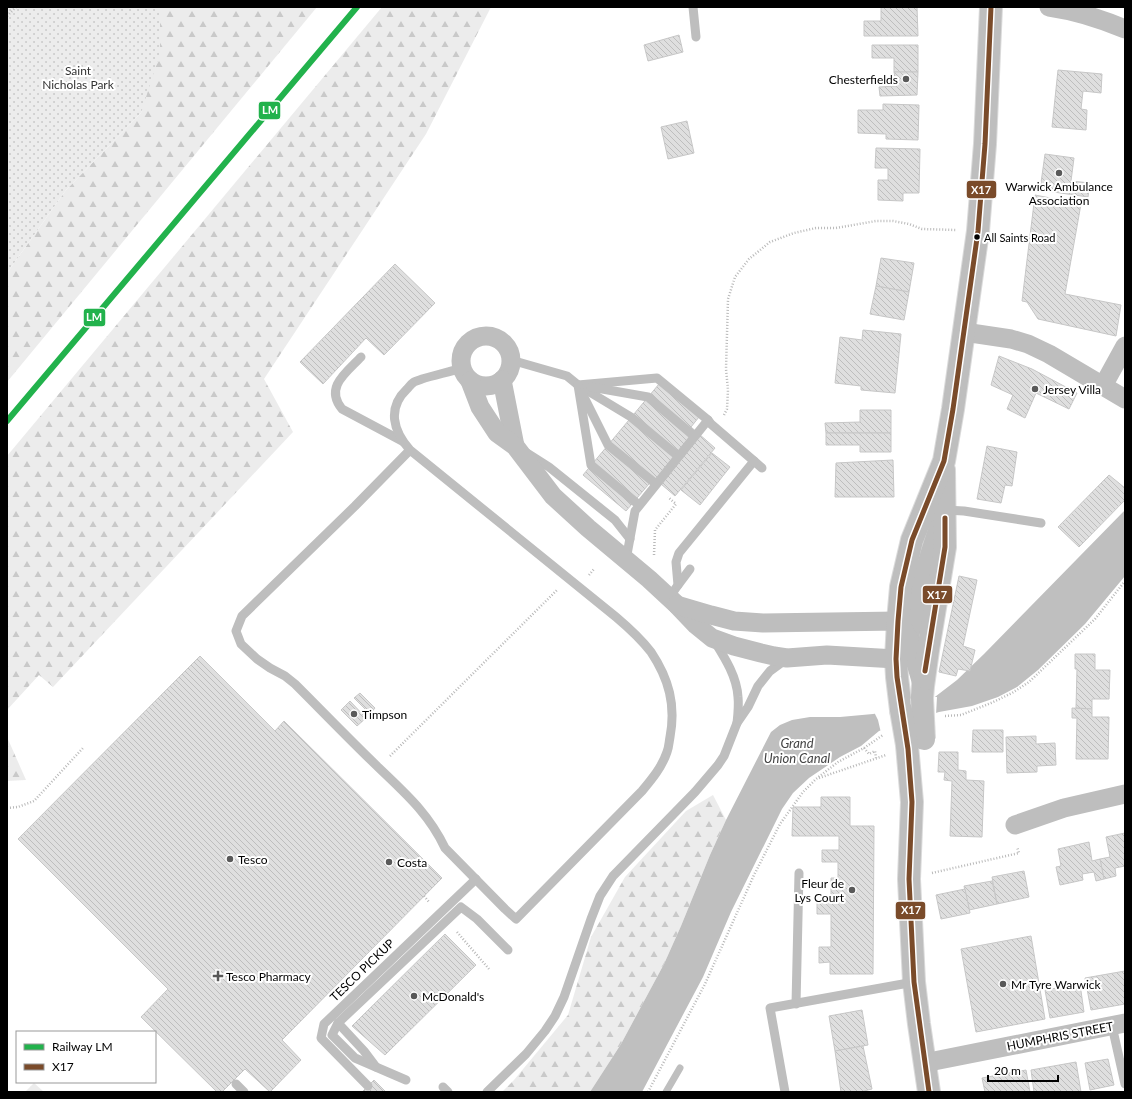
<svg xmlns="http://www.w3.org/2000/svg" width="1132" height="1099" font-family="Lato,sans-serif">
<defs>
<pattern id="forest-firs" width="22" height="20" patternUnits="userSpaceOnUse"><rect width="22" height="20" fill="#ececec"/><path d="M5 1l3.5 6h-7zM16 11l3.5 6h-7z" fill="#c9c9c9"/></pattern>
<pattern id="park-dots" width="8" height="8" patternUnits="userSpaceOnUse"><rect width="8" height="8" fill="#ececec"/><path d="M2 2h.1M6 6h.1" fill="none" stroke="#c9c9c9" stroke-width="1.8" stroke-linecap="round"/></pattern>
<pattern id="building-back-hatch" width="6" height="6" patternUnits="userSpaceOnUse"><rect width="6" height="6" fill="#dfdfdf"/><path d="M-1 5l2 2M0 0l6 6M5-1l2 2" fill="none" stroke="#bebebe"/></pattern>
</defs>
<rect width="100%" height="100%" fill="#fff"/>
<g fill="url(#forest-firs)">
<path d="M 159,7 L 317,7 L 7,382 L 7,273 L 66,190 L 141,113 Z"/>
<path d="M 382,7 L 491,7 L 426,134 L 264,379 L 293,432 L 53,687 L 39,675 L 7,710 L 7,456 Z"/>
<path d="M 7,737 L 26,780 L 7,781 Z"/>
<path d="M 713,795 L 726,820 L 710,855 L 681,926 L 664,964 L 621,1044 L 590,1092 L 502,1092 L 514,1080 L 568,1015 L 591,937 L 625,877 L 686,811 Z"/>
<path d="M 34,1083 L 44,1092 L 25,1092 Z"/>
</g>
<path fill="url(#park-dots)" d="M 7,7 L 160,7 L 160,53 L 141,113 L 66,190 L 7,273 Z"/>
<path fill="#bfbfbf" d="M 1125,510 L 1125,576 L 1085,624 L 1038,670 L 1017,687 L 998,697 L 972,706 L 939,712 L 879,731 L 861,746 L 840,757 L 809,778 L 793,793 L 782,809 L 731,912 L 703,977 L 642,1092 L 590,1092 L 621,1044 L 664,964 L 681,926 L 710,855 L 726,820 L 771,732 L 780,725 L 792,720 L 810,717 L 840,717 L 873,714 L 927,703 L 957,680 L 984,654 Z"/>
<path fill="#fff" d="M 931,697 L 937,697 L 936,715 L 881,733 L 878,720 L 874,712 L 926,701 Z"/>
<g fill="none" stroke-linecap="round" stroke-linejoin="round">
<path stroke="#bfbfbf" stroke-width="7" d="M 666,1092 L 680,1068"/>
</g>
<g fill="url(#building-back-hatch)" stroke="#c7c7c7">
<path d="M 881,7 L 917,7 L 918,36 L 864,36 L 864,21 L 881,21 Z"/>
<path d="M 679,35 L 683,52 L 648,61 L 644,45 Z"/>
<path d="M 872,45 L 918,45 L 918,72 L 894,72 L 894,58 L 872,58 Z"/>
<path d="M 1058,70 L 1102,74 L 1101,93 L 1083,91 L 1081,109 L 1087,110 L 1086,130 L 1052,127 Z"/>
<path d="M 894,72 L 918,72 L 917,95 L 880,96 L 879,87 L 896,86 Z"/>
<path d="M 883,104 L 919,105 L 918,140 L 886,139 L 886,134 L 858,133 L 858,110 L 883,110 Z"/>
<path d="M 687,121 L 694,153 L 668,159 L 661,127 Z"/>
<path d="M 876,148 L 920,149 L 919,193 L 903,193 L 903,201 L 878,200 L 878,180 L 888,180 L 888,168 L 875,168 Z"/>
<path d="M 1045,154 L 1074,158 L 1071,181 L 1090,183 L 1088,197 L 1040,190 Z"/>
<path d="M 1035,195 L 1081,204 L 1065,294 L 1121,305 L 1116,336 L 1038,319 L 1027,302 L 1022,301 Z"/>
<path d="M 881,258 L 914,263 L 909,292 L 876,286 Z"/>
<path d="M 395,264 L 435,303 L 384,355 L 366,338 L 323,384 L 300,362 Z"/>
<path d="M 876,286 L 909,292 L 904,320 L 870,314 Z"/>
<path d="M 863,330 L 901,334 L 895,393 L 861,390 L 861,386 L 835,383 L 840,337 L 862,340 Z"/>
<path d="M 999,356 L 1032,369 L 1077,393 L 1069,409 L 1036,393 L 1025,418 L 1007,409 L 1013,395 L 991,385 Z"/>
<path d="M 659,384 L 699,417 L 691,427 L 715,448 L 675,496 L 654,478 L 626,511 L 583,475 Z"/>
<path d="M 860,410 L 891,410 L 891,433 L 826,433 L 825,423 L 860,422 Z"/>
<path d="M 826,433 L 891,433 L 891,452 L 860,452 L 860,445 L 826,445 Z"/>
<path d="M 987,446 L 1017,452 L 1012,486 L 1005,485 L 1001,503 L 977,499 Z"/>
<path d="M 712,453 L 730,467 L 700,505 L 681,490 Z"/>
<path d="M 893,460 L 894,497 L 835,497 L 836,463 Z"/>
<path d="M 1109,475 L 1125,488 L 1125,500 L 1079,547 L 1058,527 Z"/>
<path d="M 959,576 L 977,580 L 963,646 L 975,650 L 970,671 L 958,669 L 956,676 L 939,672 Z"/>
<path d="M 1075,654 L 1095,654 L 1095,670 L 1110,670 L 1109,699 L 1092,699 L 1092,709 L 1076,708 L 1077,669 L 1075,669 Z"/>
<path d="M 200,656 L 275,731 L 284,721 L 442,878 L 282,1040 L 301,1060 L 270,1092 L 245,1069 L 222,1092 L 217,1092 L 141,1017 L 168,989 L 18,839 Z"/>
<path d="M 360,693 L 375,708 L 370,714 L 354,698 Z"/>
<path d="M 350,701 L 366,718 L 357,726 L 341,710 Z"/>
<path d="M 1072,708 L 1092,709 L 1092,717 L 1109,717 L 1108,759 L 1076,759 L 1077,718 L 1072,718 Z"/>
<path d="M 973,730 L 1003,730 L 1003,752 L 972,752 Z"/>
<path d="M 1036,736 L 1036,744 L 1055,743 L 1056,765 L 1037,766 L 1037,772 L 1007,773 L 1006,737 Z"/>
<path d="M 939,752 L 958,752 L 958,770 L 966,771 L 966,780 L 984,781 L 982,837 L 950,836 L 952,781 L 944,780 L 945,772 L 938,772 Z"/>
<path d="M 821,797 L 850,797 L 850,826 L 874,826 L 873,974 L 830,974 L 830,962 L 819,963 L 819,947 L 831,947 L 831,914 L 817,914 L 817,902 L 831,902 L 831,878 L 838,878 L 838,862 L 822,862 L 822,850 L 839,850 L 839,836 L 792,836 L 793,807 L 821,807 Z"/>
<path d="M 1125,833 L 1125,866 L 1115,868 L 1116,876 L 1104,879 L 1100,859 L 1110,857 L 1106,837 Z"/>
<path d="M 1089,842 L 1092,861 L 1100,859 L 1104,879 L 1096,881 L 1094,872 L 1082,874 L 1083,880 L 1060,885 L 1056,867 L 1061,866 L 1058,849 Z"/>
<path d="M 1024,871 L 1029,897 L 997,904 L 992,877 Z"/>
<path d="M 992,881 L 997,904 L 969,910 L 964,886 Z"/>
<path d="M 965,889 L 970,913 L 941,919 L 936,895 Z"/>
<path d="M 445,934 L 476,965 L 385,1055 L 352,1026 Z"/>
<path d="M 1031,936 L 1045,1019 L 976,1032 L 961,949 Z"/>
<path d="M 1125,971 L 1125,1004 L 1091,1010 L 1085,978 Z"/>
<path d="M 1080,984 L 1084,1012 L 1050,1018 L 1045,990 Z"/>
<path d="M 862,1010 L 868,1045 L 835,1051 L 829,1016 Z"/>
<path d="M 863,1046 L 872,1089 L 860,1092 L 841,1092 L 835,1051 Z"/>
<path d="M 1108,1059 L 1114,1085 L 1090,1090 L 1085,1063 Z"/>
<path d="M 1076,1062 L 1081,1092 L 1034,1092 L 1031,1070 Z"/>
<path d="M 1026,1070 L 1030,1092 L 985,1092 L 982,1078 Z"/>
<path d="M 374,1080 L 386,1092 L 362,1092 Z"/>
</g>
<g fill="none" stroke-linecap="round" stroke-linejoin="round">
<defs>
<g id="primary">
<path d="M 922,698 L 923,686 L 928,650 L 945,547 L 944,470"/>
<path d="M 901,710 L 897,677 L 896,659 L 898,621 L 901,587 L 912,540 L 944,461 L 953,409 L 978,231 L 985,144 L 991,7"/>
<path d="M 907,745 L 912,802 L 909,879 L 914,982 L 919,1024 L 929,1092"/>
</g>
</defs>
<use href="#primary" stroke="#dbdbdb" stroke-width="24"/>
<g stroke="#b9b9b9" stroke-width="2.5" stroke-dasharray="1 2" stroke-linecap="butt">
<path d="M 7,16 L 16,7"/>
<path d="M 724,415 L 727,409 L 728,390 L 726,369 L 728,299 L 735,277 L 749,259 L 770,242 L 794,233 L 816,228 L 836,228 L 876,221 L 893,221 L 909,224 L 922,229 L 956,230"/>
<path d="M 654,555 L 655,530 L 676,504 L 668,497"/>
<path d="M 589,575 L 594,569"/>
<path d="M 945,716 L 961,715 L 991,703 L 1012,693 L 1029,682 L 1095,619 L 1125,581"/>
<path d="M 864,748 L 869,754 L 875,751 L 876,758"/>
<path d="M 390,756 L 557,590"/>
<path d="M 819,778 L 886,755"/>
<path d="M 7,808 L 18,807 L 34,801 L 83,748"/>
<path d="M 932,873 L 1019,853 L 1017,847"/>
<path d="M 424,896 L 429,902"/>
<path d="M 457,932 L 489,969"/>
<path d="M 648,1092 L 705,984 L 754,875 L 780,824 L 803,792 L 816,779 L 838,762 L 864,748 L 883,735"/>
</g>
<g stroke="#bebebe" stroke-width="9">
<path d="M 693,7 L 696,37"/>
<path d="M 361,357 C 347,372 324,387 342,409 L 402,441"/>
<path d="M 511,360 L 567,376 L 578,385 L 631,417 L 678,456"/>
<path d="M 578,385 L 657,378 L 708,420 L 711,424 L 754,461 L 679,553 L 676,562 L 678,585 L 669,598"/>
<path d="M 578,385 L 591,465 L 639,505"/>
<path d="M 591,387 L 648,397 L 694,436"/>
<path d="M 582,393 L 608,445 L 656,484"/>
<path d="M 410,450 L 355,506 L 242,616 L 236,631 L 241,644 L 257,659 L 270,668 L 285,676 L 295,684 C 323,712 351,741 379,768 C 406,794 429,814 445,848 L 505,909 L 516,919 L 642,791 C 652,779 662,767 667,752 C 669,747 669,742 670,737 C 676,705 669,679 651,652 C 641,639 629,628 616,617 L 410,450 C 393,431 387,408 407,389 C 409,387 411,384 414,382 C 416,381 420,380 422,379 C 435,375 449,372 462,368"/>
<path d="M 527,453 L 549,467 L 615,520 L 630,539"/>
<path d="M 754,461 L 762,468"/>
<path d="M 945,510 L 964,511 L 1041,523"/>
<path d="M 626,560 L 635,511 L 708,420"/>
<path d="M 678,585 L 690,569"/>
<path d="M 715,642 C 725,658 737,677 738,697 C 739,706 738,714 737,723"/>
<path d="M 796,1004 L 799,873"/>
<path d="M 338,1023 L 332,1035 L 355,1058 L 406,1080"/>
<path d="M 1112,1026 L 1125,1084"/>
<path d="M 376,1067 L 364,1051 L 338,1023 L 461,907 L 477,919 L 508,950"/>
<path d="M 236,1084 L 244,1092"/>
<path d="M 368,1086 L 321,1038 L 324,1024 L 476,879"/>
<path d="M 443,1087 L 448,1092"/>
<path d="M 487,1092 L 526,1054 L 545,1031 L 555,1016 L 564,997 L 591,919 L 600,896 L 613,876 L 695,792 L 718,765 L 724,756 L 737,723 L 748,707 L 758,686 L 770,671 L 785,660"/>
<path d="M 785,1092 L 770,1008 L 914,982"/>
</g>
<g stroke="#bebebe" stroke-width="19">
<path d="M 1049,7 C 1077,11 1099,18 1125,29"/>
<path d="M 964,332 L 1011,339 L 1028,344 L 1049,354 L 1125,399"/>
<circle cx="486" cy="361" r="25"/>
<path d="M 502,380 L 515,446"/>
<path d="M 470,381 L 480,407 L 497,433 L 515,446 L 553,496 L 588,528 L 649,579 L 676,604 L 696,625 L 712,638 L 734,646 L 761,653 L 774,656 L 787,658 L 827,655 L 896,659 L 909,639 L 922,580 L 932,547 L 942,517"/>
<path d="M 1103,386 L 1125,346"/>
<path d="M 677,605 L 711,615 L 734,621 L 763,623 L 898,621 L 909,639 L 922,684"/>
<path d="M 1015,825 L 1064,808 L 1125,794"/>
<path d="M 924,1063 L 1125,1023"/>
</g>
<use href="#primary" stroke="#bebebe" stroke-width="22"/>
<defs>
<g id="primary-bridge">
<path d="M 922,698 L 924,739"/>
<path d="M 901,710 L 907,745"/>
</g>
</defs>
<use href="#primary-bridge" stroke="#dbdbdb" stroke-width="24" stroke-linecap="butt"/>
<use href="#primary-bridge" stroke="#bebebe" stroke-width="22"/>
<defs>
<g id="bus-1">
<path d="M 925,671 L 945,547 L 945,518"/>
<path d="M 929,1092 L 914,982 L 909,879 L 912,802 L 908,749 L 897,677 L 896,659 L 898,621 L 901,587 L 912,540 L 944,461 L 953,409 L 978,231 L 985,144 L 991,7"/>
</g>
</defs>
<use href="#bus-1" stroke="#fff" stroke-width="8"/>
<use href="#bus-1" stroke="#7a4b2a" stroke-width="5"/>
<defs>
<path id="rail-1" d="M 7,421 L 357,7"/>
</defs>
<use href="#rail-1" stroke="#fff" stroke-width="9"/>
<use href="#rail-1" stroke="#22b24c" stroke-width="6"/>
</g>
<g fill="#595959" stroke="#fff" stroke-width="1.5">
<circle cx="906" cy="79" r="4"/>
<circle cx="1059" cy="173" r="4"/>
<circle cx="1035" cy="389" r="4"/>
<circle cx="354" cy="714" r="4"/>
<circle cx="230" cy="859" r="4"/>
<circle cx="389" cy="862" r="4"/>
<circle cx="852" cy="890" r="4"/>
<path d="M216 970h4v4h4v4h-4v4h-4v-4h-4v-4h4z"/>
<circle cx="1003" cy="984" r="4"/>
<circle cx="414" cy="996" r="4"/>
</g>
<circle fill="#000" stroke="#fff" stroke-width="1.5" cx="977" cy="237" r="3.5"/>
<g text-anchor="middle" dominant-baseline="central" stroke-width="4" stroke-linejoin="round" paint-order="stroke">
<g font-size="11" fill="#000" stroke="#fff" text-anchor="start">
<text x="984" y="237">All Saints Road</text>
</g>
<g font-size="12" fill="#333" stroke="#fff">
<text x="78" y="70">Saint<tspan x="78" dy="14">Nicholas Park</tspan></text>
</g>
<g font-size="12" fill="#000" stroke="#fff" text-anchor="start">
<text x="898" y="79" text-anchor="end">Chesterfields</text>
<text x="1059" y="186" text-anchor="middle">Warwick Ambulance<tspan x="1059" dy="14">Association</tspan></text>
<text x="1043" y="389">Jersey Villa</text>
<text x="362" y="714">Timpson</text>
<text x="238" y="859">Tesco</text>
<text x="397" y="862">Costa</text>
<text x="844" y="883" text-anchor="end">Fleur de<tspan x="844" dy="14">Lys Court</tspan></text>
<text x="226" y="976">Tesco Pharmacy</text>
<text x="1011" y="984">Mr Tyre Warwick</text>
<text x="422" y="996">McDonald's</text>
</g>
<g font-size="12" fill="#000" stroke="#fff">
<text transform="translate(362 970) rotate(-44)">TESCO PICKUP</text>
<text transform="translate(1060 1036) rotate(-11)">HUMPHRIS STREET</text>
</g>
<g font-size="13" font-style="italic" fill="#444" stroke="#fff">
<text x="797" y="743">Grand<tspan x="797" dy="15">Union Canal</tspan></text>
</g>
</g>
<g stroke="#fff" stroke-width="1.5">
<rect x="258" y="101" width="23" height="19" rx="4" fill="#22b24c"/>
<rect x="966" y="180" width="31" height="19" rx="4" fill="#7a4b2a"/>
<rect x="83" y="308" width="23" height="19" rx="4" fill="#22b24c"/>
<rect x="922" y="585" width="31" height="19" rx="4" fill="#7a4b2a"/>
<rect x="895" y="901" width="31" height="19" rx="4" fill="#7a4b2a"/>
</g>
<g font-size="11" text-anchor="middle" font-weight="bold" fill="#fff">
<text x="270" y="114">LM</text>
<text x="981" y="194">X17</text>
<text x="94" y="321">LM</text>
<text x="937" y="599">X17</text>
<text x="911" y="914">X17</text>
</g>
<rect width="1132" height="1099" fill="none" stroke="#000000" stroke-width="16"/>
<rect x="16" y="1031" width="140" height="52" fill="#ffffff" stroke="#999999"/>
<rect x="24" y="1044" width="20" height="6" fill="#22b24c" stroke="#999999"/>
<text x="52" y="1051" font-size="12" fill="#000000">Railway LM</text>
<rect x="24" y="1064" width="20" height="6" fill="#7a4b2a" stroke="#999999"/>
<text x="52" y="1071" font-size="12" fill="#000000">X17</text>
<path d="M988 1075v6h70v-6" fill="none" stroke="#000000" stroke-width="2"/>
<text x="994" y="1075" font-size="12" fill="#000000" stroke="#ffffff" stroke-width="3" paint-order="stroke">20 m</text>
</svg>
